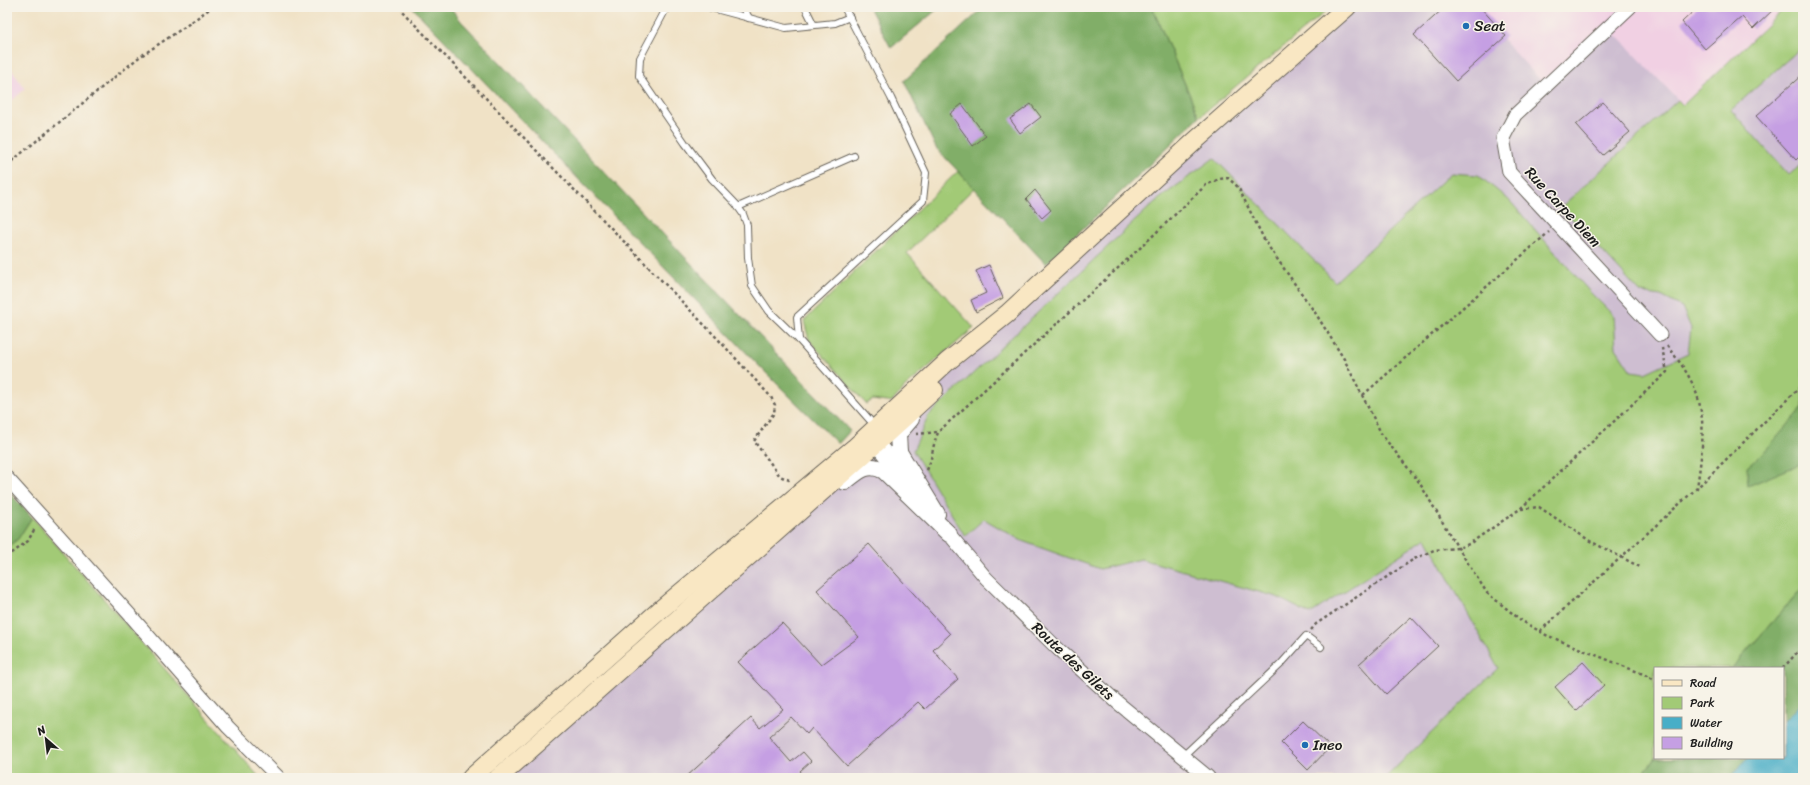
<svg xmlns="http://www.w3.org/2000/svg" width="1810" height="785" font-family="Sriracha,sans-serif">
<rect width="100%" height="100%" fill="#f7f3e8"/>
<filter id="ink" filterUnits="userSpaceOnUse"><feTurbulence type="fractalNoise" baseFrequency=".025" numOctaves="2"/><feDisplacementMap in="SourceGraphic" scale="8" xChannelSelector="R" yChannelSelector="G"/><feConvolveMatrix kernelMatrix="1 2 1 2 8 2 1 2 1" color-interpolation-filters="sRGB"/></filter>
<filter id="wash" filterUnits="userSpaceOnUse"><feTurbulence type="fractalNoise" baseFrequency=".012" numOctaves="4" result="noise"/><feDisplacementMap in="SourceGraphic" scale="16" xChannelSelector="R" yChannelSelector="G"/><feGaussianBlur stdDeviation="0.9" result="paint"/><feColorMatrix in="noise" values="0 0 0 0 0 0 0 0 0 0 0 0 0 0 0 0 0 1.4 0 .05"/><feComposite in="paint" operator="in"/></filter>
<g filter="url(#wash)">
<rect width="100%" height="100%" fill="#f0e2c6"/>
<g fill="#f1d0e3">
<path d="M 1473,7 L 1786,7 L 1683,105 L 1544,85 Z"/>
<path d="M 7,63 L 25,89 L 7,105 Z"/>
</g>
<path fill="#cebed1" d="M 1350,7 L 1473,7 L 1544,84 L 1609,27 L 1683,105 L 1786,7 L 1803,7 L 1803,701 L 1783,722 L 1783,668 L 1655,668 L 1655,758 L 1748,758 L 1729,778 L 499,778 L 936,387 Z"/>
<g fill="#a2ca76" stroke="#5f7349">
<path d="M 1152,7 L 1331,7 L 1199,117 Z"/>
<path d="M 1786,7 L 1803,7 L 1803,46 L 1731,110 L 1789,175 L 1803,163 L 1803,587 L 1732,668 L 1655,668 L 1655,758 L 1640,778 L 1385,778 L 1498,668 L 1426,538 L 1310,614 L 1277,597 L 1141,559 L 1100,569 L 1022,541 L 984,519 L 965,536 L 913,451 L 928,416 L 1155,202 L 1214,158 L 1335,282 L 1451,173 L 1478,175 L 1509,200 L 1589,291 L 1614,316 L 1616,348 L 1631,371 L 1645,373 L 1688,353 L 1691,328 L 1682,307 L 1661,296 L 1641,293 L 1561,207 L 1678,100 L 1683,105 Z"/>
<path d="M 958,171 L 974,188 L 907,253 L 974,328 L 905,387 L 893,401 L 886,402 L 873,400 L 866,404 L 809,340 L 804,321 Z"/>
<path d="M 32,517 L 260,778 L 7,778 L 7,547 L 18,539 Z"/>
</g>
<g fill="#81ae67" stroke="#4e6542">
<path d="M 412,7 L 450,7 L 461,21 L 850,431 L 838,444 L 764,371 Z"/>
<path d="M 869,7 L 940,7 L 891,48 Z"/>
<path d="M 984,7 L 1152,7 L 1199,117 L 1046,264 L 936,148 L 904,81 Z"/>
<path d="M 1803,408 L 1803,463 L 1748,486 L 1747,467 L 1763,453 Z"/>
<path d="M 7,490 L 32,517 L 18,539 L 7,547 Z"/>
<path d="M 1803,587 L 1803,701 L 1783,722 L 1783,668 L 1732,668 Z"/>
<path d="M 1655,758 L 1748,758 L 1729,778 L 1640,778 Z"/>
</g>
<path fill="#48aec7" stroke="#326572" d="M 1803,701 L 1803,778 L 1729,778 L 1748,758 L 1783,758 L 1783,722 Z"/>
<g id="blocks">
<g fill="#c59fe3">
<path d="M 1445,7 L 1480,7 L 1506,36 L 1456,81 L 1414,35 Z"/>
<path d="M 1698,7 L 1776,7 L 1753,29 L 1742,17 L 1705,49 L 1682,22 Z"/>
<path d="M 1803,74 L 1803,153 L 1796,160 L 1756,116 Z"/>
<path d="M 1603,102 L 1630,132 L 1603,155 L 1576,125 Z"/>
<path d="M 962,104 L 986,136 L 973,146 L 950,114 Z"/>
<path d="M 1031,104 L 1041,117 L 1020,133 L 1010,119 Z"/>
<path d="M 1035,190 L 1051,210 L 1042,218 L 1026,199 Z"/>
<path d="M 989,265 L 1003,298 L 976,312 L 971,300 L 986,293 L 976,271 Z"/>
<path d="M 869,544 L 950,634 L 933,650 L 958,679 L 925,709 L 918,702 L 847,766 L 812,728 L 807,734 L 791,717 L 769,737 L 791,762 L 803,752 L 811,761 L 800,771 L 806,778 L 685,778 L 751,718 L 760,728 L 783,709 L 738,662 L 782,623 L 821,665 L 859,637 L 817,590 Z"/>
<path d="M 1411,617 L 1438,646 L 1386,694 L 1359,664 Z"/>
<path d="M 1583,662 L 1604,685 L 1576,711 L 1555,687 Z"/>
<path d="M 1303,721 L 1330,747 L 1308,770 L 1281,743 Z"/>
</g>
</g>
</g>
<g filter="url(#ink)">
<use href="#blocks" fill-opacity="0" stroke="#666158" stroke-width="1"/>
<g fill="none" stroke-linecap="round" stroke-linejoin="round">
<defs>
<g id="service">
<path d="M 667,7 L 640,58 L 639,76 L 685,143 L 712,179 L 736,204 L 743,214 L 747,225 L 748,258 L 752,286 L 769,311 L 799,340"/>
<path d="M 708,7 L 786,28 L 835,23 L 850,17"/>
<path d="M 743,7 L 749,18"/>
<path d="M 805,7 L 814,25"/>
<path d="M 844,7 L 891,98 L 926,173 L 923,201 L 797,317 L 799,340 L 875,426"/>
<path d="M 738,207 L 854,156"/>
<path d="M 1184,755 L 1280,665 L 1306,636 L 1321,647"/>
</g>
<g id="minor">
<path d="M 1630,7 L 1515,115 L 1503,138 L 1509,172 L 1660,335"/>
<path d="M 7,478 L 130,615 L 228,727 L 279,778"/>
<path d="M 949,534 L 986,578 L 1057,648 L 1118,703 L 1208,777"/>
</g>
<g id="tertiary">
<path d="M 911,419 L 898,434 L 899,452 L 937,514"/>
<path d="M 869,434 L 906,480"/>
<path d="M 845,482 C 857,472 868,461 884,471 L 949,534"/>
</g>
<g id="secondary">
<path d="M 471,778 L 660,610 L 854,448 L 947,362 L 1007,314 L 1195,141 L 1347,7"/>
<path d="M 498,778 L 862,456 L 934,390"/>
</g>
</defs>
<use href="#service" stroke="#666158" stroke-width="8"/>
<use href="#minor" stroke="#666158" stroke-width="15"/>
<use href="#tertiary" stroke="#666158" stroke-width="18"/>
<use href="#secondary" stroke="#666158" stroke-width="20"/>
<g stroke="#666158" stroke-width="2.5" stroke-dasharray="3 3" stroke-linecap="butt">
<path d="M 398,7 L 717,338 L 771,397 L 775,405 L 774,413 L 754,441 L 780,476 L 789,480 L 791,479"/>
<path d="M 7,165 L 138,58 L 183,28 L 212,7"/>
<path d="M 1667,346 C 1675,356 1684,367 1690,379 C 1709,413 1702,451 1697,488"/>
<path d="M 1363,395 L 1549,232"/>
<path d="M 916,434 L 938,432 L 1140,248 L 1206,185 L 1219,179 L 1228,178 L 1238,187 L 1266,243 L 1316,314 L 1344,359 L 1382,435 L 1419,482 L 1453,540 L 1487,593 L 1522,621 L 1546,635 L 1643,674 L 1655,680"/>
<path d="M 927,470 C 933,458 932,445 938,433"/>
<path d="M 1521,509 L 1539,507 L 1590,541 L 1640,567"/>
<path d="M 7,557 L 28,541 L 35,528"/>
<path d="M 1311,630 L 1316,624 L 1414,559 L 1434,550 L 1458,548 L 1469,544 L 1520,509 L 1667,372 L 1662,348"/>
<path d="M 1540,631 L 1697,488 L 1803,384"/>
<path d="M 1783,668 L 1803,646"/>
</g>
<use href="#service" stroke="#fff" stroke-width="6"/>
<use href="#minor" stroke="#fff" stroke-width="13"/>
<use href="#tertiary" stroke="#fff" stroke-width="16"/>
<use href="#secondary" stroke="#f9e7c3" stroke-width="18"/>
</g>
</g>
<g fill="#1f6fb2" stroke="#f7f3e8" stroke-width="1.5">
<circle cx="1466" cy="26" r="4"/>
<circle cx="1305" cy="745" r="4"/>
</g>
<g text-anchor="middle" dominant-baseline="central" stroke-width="3" stroke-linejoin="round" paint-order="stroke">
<g font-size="15" fill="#1c1c1c" stroke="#f7f3e8" text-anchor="start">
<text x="1474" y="26">Seat</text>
<text x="1313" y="745">Ineo</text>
</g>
<g font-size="15" fill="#1c1c1c" stroke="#f7f3e8">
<text transform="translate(1563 207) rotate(47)">Rue Carpe Diem</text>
<text transform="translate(1073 661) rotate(43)">Route des Gilets</text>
</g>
</g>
<rect width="1810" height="785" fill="none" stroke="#f7f3e8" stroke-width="24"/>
<rect x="1654" y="667" width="130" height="92" fill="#f7f3e8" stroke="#9f9d96"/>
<rect x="1662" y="680" width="20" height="6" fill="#f9e7c3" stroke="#9f9d96"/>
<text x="1690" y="687" font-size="12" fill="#1c1c1c">Road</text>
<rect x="1662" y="697" width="20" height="12" fill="#a2ca76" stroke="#9f9d96"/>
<text x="1690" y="707" font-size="12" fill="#1c1c1c">Park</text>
<rect x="1662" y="717" width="20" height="12" fill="#48aec7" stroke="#9f9d96"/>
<text x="1690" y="727" font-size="12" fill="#1c1c1c">Water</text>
<rect x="1662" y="737" width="20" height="12" fill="#c59fe3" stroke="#9f9d96"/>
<text x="1690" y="747" font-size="12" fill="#1c1c1c">Building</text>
<g transform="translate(46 739) rotate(332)" stroke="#f7f3e8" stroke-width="3" paint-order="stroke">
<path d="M0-3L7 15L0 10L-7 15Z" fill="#1c1c1c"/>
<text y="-6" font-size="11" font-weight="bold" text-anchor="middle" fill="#1c1c1c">N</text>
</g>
</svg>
